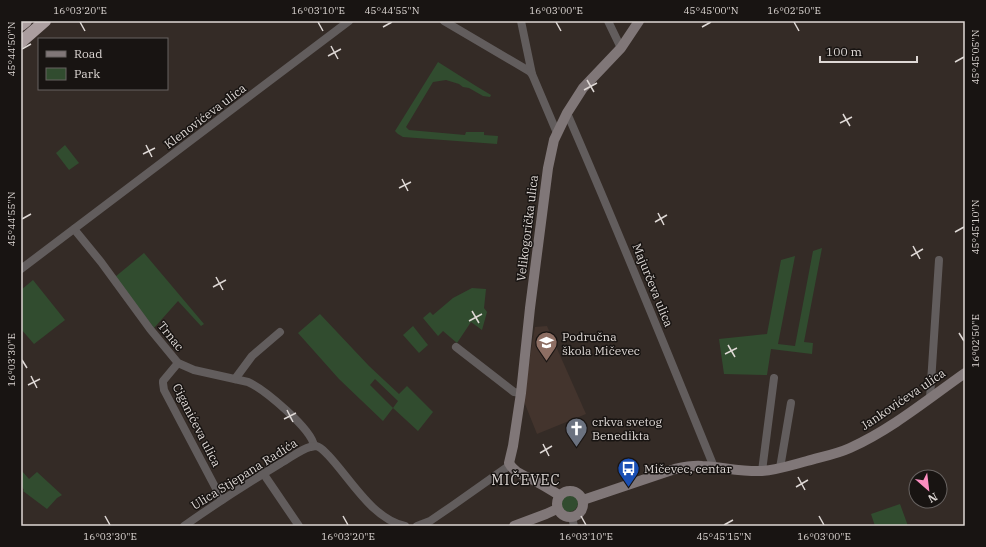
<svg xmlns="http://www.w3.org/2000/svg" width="986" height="547" font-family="'IBM Plex Serif',serif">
<rect width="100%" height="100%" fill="#342b26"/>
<path fill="#43342d" d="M 547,326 L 586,414 L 537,434 L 523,399 L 535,327 Z"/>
<g fill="#314c2f" fill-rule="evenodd">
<path d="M 438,62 L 476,86 L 491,95 L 490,97 L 483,96 L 469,88 L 463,87 L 459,84 L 446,80 L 433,82 L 406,127 L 409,130 L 465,135 L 466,132 L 484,132 L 484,135 L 498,136 L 497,144 L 403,137 L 398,134 L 395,131 Z"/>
<path d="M 65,145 L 79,163 L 69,170 L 56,153 Z"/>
<path d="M 822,248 L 804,342 L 813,343 L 812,354 L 771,349 L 767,375 L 724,374 L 719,339 L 767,334 L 781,260 L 795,256 L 778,344 L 795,346 L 813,251 Z"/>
<path d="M 144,253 L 204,324 L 201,326 L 178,301 L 154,328 L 115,277 Z"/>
<path d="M 33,280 L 65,320 L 34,344 L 21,329 L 21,290 Z"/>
<path d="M 472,288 L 486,289 L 484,308 L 487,312 L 482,330 L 471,322 L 457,343 L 443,331 L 438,336 L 423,318 L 430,312 L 433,315 L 453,298 Z"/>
<path d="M 320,314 L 369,366 L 399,394 L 407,386 L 433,412 L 418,431 L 393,408 L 383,421 L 339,379 L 298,333 ZM 375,379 L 398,401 L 393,408 L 370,385 Z"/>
<path d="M 413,326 L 428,345 L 419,353 L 403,335 Z"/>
<path d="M 21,470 L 29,479 L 37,472 L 62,495 L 57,498 L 47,509 L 23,491 L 24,490 L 21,485 Z"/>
<circle cx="569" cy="503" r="9"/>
<path d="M 900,504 L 908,526 L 875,526 L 871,514 Z"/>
</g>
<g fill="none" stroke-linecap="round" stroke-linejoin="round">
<g stroke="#625d5d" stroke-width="8">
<path d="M 444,21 L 529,71 L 532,74 L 557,133"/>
<path d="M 521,21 L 532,74"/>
<path d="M 608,21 L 621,48"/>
<path d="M 567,113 C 618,230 666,349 714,467"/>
<path d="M 74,229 L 101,262 L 150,329 L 178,363 L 194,370 L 248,382 C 264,389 312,429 314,446"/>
<path d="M 21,269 L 349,21"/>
<path d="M 456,347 L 514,392 L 521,393"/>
<path d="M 178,363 L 163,381 L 163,383 L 164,390 L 222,500"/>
<path d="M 235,379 L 252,356 L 280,332"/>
<path d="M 930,398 L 939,260"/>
<path d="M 780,468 L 791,403"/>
<path d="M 762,471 L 774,378"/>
<path d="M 263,473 L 299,526"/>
<path d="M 572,517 L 574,526"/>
<path d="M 184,526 C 215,504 248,483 281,463 C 289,459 301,449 310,447 C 311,447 315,446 316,446 C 321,447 325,452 328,455 C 350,478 372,519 405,526"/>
<path d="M 417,526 L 430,521 L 452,506 L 510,465"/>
</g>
<g stroke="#807778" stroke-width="10">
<circle cx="570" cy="504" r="13"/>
<path d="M 559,495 C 551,490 543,485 535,481 C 526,476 514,473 509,463 L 513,446 L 521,393 L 530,308 L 548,168 L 554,140 L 567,113 L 583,88 L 621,48 L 639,21"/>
<path d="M 583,500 L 675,469 C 684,467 693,465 702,466 C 722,467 742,472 762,471 C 777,470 792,465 807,461 C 821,457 837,454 850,448 C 892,429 928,399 965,373"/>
<path d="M 514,526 L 546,514 L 557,509"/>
</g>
<g stroke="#ab9e9f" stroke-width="12">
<path d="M 21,25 L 26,21"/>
<path d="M 21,42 L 45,21"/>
</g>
</g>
<path fill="none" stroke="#ded8d5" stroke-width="1.5" d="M 80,22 L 85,31M 318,22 L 323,31M 556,22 L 561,31M 794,22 L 799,31M 383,27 L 392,22M 702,27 L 711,22M 331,46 L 338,59M 22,49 L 31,44M 328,56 L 341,49M 955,62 L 964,57M 587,80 L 594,92M 584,90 L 597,83M 843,114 L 850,126M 840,123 L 852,117M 146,145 L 152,157M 143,154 L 155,148M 402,179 L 408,191M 399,188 L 411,182M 658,213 L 664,225M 22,219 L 31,214M 655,222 L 667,215M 955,232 L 964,227M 913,246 L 920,259M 911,256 L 923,249M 216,277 L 223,290M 213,287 L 226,280M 472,311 L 479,323M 469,321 L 482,314M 959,333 L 964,341M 728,345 L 735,357M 725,354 L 737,348M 22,360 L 27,368M 31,376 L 37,388M 28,385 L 40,379M 287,410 L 293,422M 284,419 L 296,413M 543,444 L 549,456M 540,453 L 552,446M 798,477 L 805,490M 796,487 L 808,480M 105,516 L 110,525M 343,516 L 348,525M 581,516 L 586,525M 819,516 L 824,525M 724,525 L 733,520"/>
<defs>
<symbol id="school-pin" viewBox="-11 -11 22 30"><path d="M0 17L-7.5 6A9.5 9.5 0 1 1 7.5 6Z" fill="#8d6e63" stroke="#181412"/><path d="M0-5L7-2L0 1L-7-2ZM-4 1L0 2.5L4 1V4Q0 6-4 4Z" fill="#fff"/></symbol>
<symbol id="church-pin" viewBox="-11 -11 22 30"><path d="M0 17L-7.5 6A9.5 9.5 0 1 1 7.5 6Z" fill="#6b7280" stroke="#181412"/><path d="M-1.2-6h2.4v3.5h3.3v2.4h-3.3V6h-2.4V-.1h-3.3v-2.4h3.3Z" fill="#fff"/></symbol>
<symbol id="bus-pin" viewBox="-11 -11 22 30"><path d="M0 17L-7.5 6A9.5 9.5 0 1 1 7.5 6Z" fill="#1a4fb4" stroke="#181412"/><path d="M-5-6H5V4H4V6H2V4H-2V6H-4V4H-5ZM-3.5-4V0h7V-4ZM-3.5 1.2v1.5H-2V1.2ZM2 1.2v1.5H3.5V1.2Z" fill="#fff"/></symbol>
</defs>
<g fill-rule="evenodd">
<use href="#school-pin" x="534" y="330" width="25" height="34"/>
<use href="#church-pin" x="564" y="416" width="25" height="34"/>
<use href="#bus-pin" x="616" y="456" width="25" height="34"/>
</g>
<g text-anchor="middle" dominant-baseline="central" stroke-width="3" stroke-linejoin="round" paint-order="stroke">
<g font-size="12" fill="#ded8d5" stroke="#181412">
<text transform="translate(205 116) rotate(-37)">Klenovićeva ulica</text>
<text transform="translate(527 228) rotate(-83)">Velikogorička ulica</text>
<text transform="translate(653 285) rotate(68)">Majurčeva ulica</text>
<text transform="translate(171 336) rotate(51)">Trnac</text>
<text transform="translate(903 399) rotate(-34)">Jankovićeva ulica</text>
<text transform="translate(197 425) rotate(63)">Ciganićeva ulica</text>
<text transform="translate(244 474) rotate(-32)">Ulica Stjepana Radića</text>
</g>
<g font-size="12" fill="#ded8d5" stroke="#181412" text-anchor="start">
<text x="562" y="336">Područna<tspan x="562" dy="14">škola Mičevec</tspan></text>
<text x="592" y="421">crkva svetog<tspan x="592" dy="14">Benedikta</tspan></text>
<text x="644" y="468">Mičevec, centar</text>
</g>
<g font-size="14" letter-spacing="1" fill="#ded8d5" stroke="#181412">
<text x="526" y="480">MIČEVEC</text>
</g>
</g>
<rect width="986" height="547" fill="none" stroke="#181412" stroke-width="44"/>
<rect x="38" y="38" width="130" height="52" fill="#181412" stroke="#676260"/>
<rect x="46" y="51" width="20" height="6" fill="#807778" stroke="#676260"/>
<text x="74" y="58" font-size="12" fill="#ded8d5">Road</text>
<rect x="46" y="68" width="20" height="12" fill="#314c2f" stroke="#676260"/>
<text x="74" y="78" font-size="12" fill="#ded8d5">Park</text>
<g transform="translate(928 489) rotate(152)"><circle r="19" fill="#181412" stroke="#676260"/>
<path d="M0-3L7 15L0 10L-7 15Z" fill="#fd8ec1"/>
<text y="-6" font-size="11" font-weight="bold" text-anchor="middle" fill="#ded8d5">N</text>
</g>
<path d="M820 56v6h97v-6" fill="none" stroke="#ded8d5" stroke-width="2"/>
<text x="826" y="56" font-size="12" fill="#ded8d5" stroke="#181412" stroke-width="3" paint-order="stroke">100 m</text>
<rect x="22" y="22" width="942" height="503" fill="none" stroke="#ded8d5" stroke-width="1.5"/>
<g font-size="10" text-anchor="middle" fill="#ded8d5">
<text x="80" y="14">16°03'20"E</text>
<text x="318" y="14">16°03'10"E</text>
<text x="392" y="14">45°44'55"N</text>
<text x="556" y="14">16°03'00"E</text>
<text x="711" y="14">45°45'00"N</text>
<text x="794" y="14">16°02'50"E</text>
<text transform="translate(11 49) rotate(-90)" y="4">45°44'50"N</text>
<text transform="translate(975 57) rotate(-90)" y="4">45°45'05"N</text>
<text transform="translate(11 219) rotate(-90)" y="4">45°44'55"N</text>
<text transform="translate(975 227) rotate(-90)" y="4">45°45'10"N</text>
<text transform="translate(975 341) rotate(-90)" y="4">16°02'50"E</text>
<text transform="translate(11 360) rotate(-90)" y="4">16°03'30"E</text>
<text x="110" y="540">16°03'30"E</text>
<text x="348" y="540">16°03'20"E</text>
<text x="586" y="540">16°03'10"E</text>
<text x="724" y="540">45°45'15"N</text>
<text x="824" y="540">16°03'00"E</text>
</g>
</svg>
